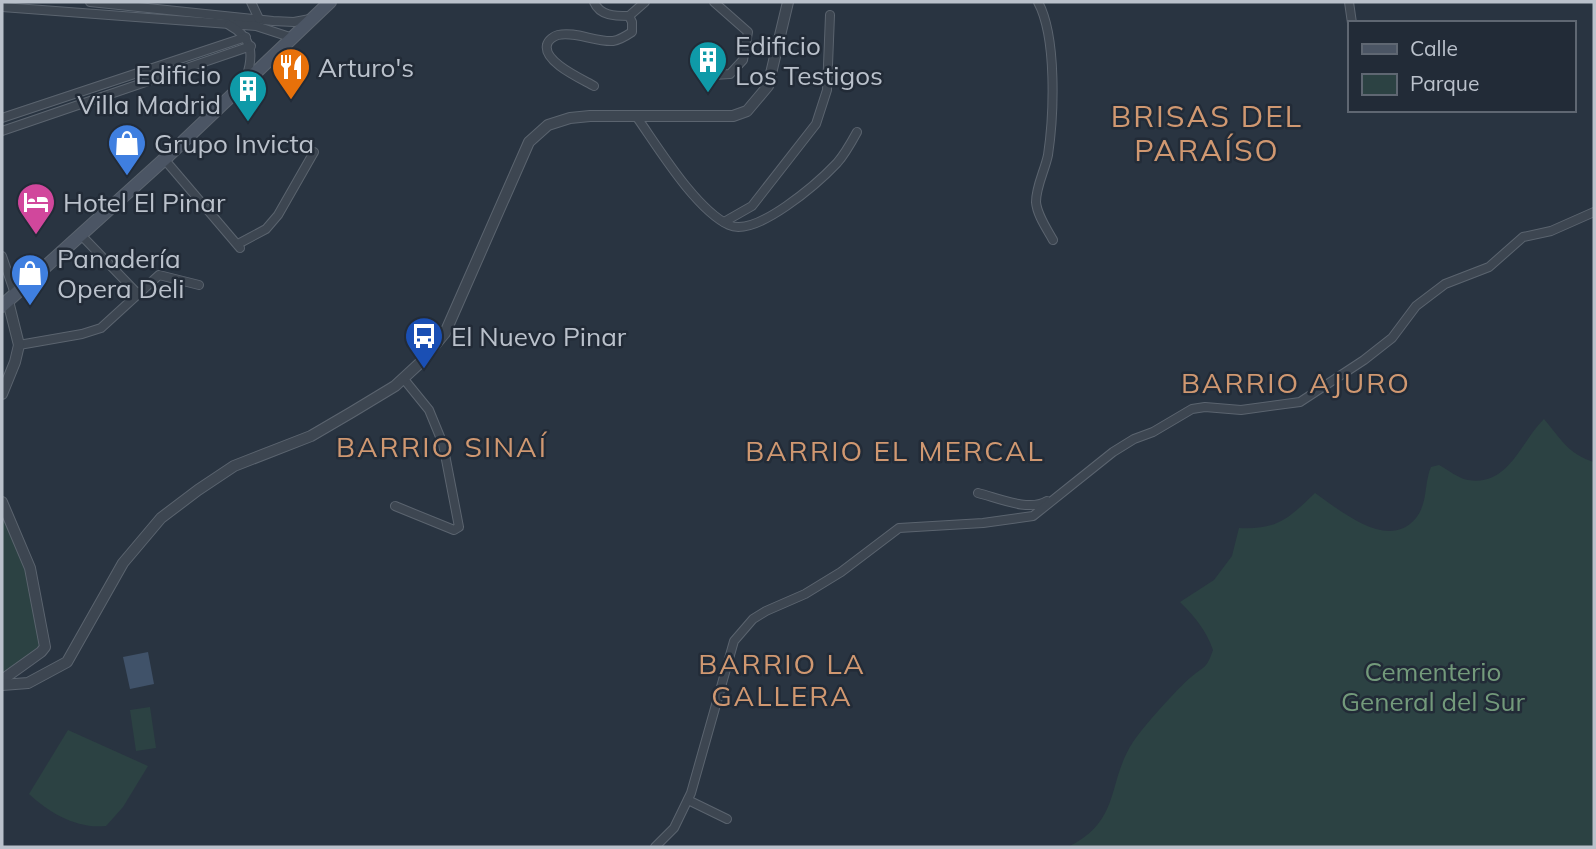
<svg xmlns="http://www.w3.org/2000/svg" width="1596" height="849" font-family="Mulish,sans-serif">
<rect width="100%" height="100%" fill="#293441"/>
<g fill="#2c4243">
<path d="M 1544,419 C 1561,439 1568,454 1594,462 L 1594,847 L 1068,847 C 1122,820 1106,784 1133,742 C 1143,727 1177,689 1190,678 C 1205,665 1206,670 1213,650 C 1206,630 1195,617 1180,602 L 1214,580 L 1232,556 L 1239,528 C 1278,530 1289,518 1315,493 C 1340,510 1388,552 1416,518 C 1428,503 1424,483 1431,467 L 1439,465 C 1447,469 1459,479 1468,480 C 1509,487 1521,441 1544,419 Z"/>
<path d="M 2,501 L 30,568 L 45,647 L 2,680 Z"/>
<path d="M 150,707 L 156,748 L 136,751 L 130,710 Z"/>
<path d="M 68,730 L 148,766 L 123,807 L 106,826 C 76,829 50,813 29,794 Z"/>
</g>
<path fill="#405269" d="M 148,652 L 154,684 L 130,689 L 123,657 Z"/>
<g fill="none" stroke-linecap="round" stroke-linejoin="round">
<defs>
<g id="minor">
<path d="M 90,2 L 273,21 L 294,22 L 310,19"/>
<path d="M 251,2 L 259,19"/>
<path d="M 1038,2 C 1057,37 1054,115 1048,155 C 1045,170 1036,186 1036,202 C 1037,215 1047,229 1053,240"/>
<path d="M 1349,2 L 1352,23"/>
<path d="M 2,7 L 256,26 L 293,38"/>
<path d="M 629,16 L 645,2"/>
<path d="M 229,25 C 253,38 254,55 246,78"/>
<path d="M 714,75 L 730,74 L 743,60 L 748,32 L 714,2"/>
<path d="M 594,86 C 582,79 543,62 547,45 C 548,40 554,36 558,35 C 575,31 595,42 613,41 C 620,40 626,36 632,32 L 632,22 L 629,16 C 615,16 600,16 594,2"/>
<path d="M 636,116 C 658,147 695,209 729,225 C 756,238 819,182 837,163 C 845,154 851,143 857,132"/>
<path d="M 2,118 L 246,37"/>
<path d="M 2,131 L 251,46"/>
<path d="M 165,160 L 240,248"/>
<path d="M 724,222 L 752,206 L 816,124 L 827,90 L 830,15"/>
<path d="M 81,235 L 137,293"/>
<path d="M 238,244 L 266,229 L 278,215 L 314,152"/>
<path d="M 2,256 L 15,294"/>
<path d="M 19,345 L 82,334 L 101,328 L 159,275 L 199,285"/>
<path d="M 978,493 C 998,498 1029,512 1047,501"/>
<path d="M 395,506 L 454,530 L 459,527 L 443,444 L 429,410 L 403,378"/>
<path d="M 688,800 L 727,819"/>
<path d="M 655,847 L 674,828 L 691,793 L 734,641 L 753,619 L 766,611 L 805,594 L 841,572 L 899,528 L 983,523 L 1033,516 L 1113,452 L 1134,439 L 1153,432 L 1192,409 L 1205,407 L 1241,410 L 1300,402 L 1364,360 L 1392,338 L 1416,306 L 1445,284 L 1489,267 L 1523,237 L 1551,231 L 1594,212"/>
</g>
<g id="tertiary">
<path d="M 2,394 L 15,362 L 19,345 L 8,301"/>
<path d="M 2,502 L 30,568 L 45,647 L 41,652 L 2,680"/>
<path d="M 2,685 L 28,683 L 67,662 L 123,563 L 161,518 L 198,490 L 234,466 L 311,436 L 352,412 L 395,386 L 421,362 L 445,333 L 529,142 L 548,125 L 570,118 L 590,116 L 733,116 L 747,111 L 768,86 L 788,2"/>
</g>
<path id="secondary" d="M 2,306 L 169,155 L 330,2"/>
</defs>
<use href="#minor" stroke="#5b646f" stroke-width="10"/>
<use href="#tertiary" stroke="#5b646f" stroke-width="12"/>
<use href="#secondary" stroke="#5b646f" stroke-width="14"/>
<use href="#minor" stroke="#3d4651" stroke-width="8"/>
<use href="#tertiary" stroke="#3d4651" stroke-width="10"/>
<use href="#secondary" stroke="#4b5564" stroke-width="12"/>
</g>
<defs>
<symbol id="building-pin" viewBox="-11 -11 22 30"><path d="M0 17L-7.5 6A9.5 9.5 0 1 1 7.5 6Z" fill="#0f9aa8" stroke="#222b37"/><path d="M-4-6H4V6H1V3H-1V6H-4ZM-2.5-4.3h1.7v1.8h-1.7ZM.8-4.3h1.7v1.8H.8ZM-2.5-1h1.7V.8h-1.7ZM.8-1h1.7V.8H.8Z" fill="#fff"/></symbol>
<symbol id="restaurant-pin" viewBox="-11 -11 22 30"><path d="M0 17L-7.5 6A9.5 9.5 0 1 1 7.5 6Z" fill="#e8710a" stroke="#222b37"/><path d="M-5-6h1v4h1v-4h1v4h1v-4h1v5L-1.5 .5V6h-2V.5L-5-1ZM5-6V6H3V1.5H1.5Q1.5-4 5-6Z" fill="#fff"/></symbol>
<symbol id="shop-pin" viewBox="-11 -11 22 30"><path d="M0 17L-7.5 6A9.5 9.5 0 1 1 7.5 6Z" fill="#3f7fe0" stroke="#222b37"/><path d="M-5-2.5h2.3a2.7 3.5 0 0 1 5.4 0H5L5.5 6h-11ZM-1.5-2.5h3a1.5 2.3 0 0 0-3 0Z" fill="#fff"/></symbol>
<symbol id="hotel-pin" viewBox="-11 -11 22 30"><path d="M0 17L-7.5 6A9.5 9.5 0 1 1 7.5 6Z" fill="#d1479c" stroke="#222b37"/><path d="M-6-4.5h1.5V1H6V5H4.5V3h-9V5H-6ZM-4 0a1.8 1.8 0 1 1 3.6 0ZM.5 0V-2.5h3Q6-2.5 6 0Z" fill="#fff"/></symbol>
<symbol id="bus-pin" viewBox="-11 -11 22 30"><path d="M0 17L-7.5 6A9.5 9.5 0 1 1 7.5 6Z" fill="#1a4fb4" stroke="#222b37"/><path d="M-5-6H5V4H4V6H2V4H-2V6H-4V4H-5ZM-3.5-4V0h7V-4ZM-3.5 1.2v1.5H-2V1.2ZM2 1.2v1.5H3.5V1.2Z" fill="#fff"/></symbol>
</defs>
<g fill-rule="evenodd">
<use href="#building-pin" x="686" y="38" width="44" height="60"/>
<use href="#restaurant-pin" x="269" y="45" width="44" height="60"/>
<use href="#building-pin" x="226" y="67" width="44" height="60"/>
<use href="#shop-pin" x="105" y="121" width="44" height="60"/>
<use href="#hotel-pin" x="14" y="180" width="44" height="60"/>
<use href="#shop-pin" x="8" y="251" width="44" height="60"/>
<use href="#bus-pin" x="402" y="314" width="44" height="60"/>
</g>
<g text-anchor="middle" dominant-baseline="central" stroke-width="5" stroke-linejoin="round" paint-order="stroke">
<g font-size="26" fill="#bac1cb" stroke="#222b37" text-anchor="start">
<text x="735" y="45">Edificio<tspan x="735" dy="30">Los Testigos</tspan></text>
<text x="318" y="67">Arturo's</text>
<text x="221" y="74" text-anchor="end">Edificio<tspan x="221" dy="30">Villa Madrid</tspan></text>
<text x="154" y="143">Grupo Invicta</text>
<text x="63" y="202">Hotel El Pinar</text>
<text x="57" y="258">Panadería<tspan x="57" dy="30">Opera Deli</tspan></text>
<text x="451" y="336">El Nuevo Pinar</text>
</g>
<g font-size="26" fill="#739a7b" stroke="#222b37">
<text x="1433" y="671">Cementerio<tspan x="1433" dy="30">General del Sur</tspan></text>
</g>
<g font-size="28" letter-spacing="2" fill="#d09871" stroke="#222b37">
<text x="1296" y="382">BARRIO AJURO</text>
<text x="442" y="446">BARRIO SINAÍ</text>
<text x="895" y="450">BARRIO EL MERCAL</text>
<text x="782" y="663">BARRIO LA<tspan x="782" dy="32">GALLERA</tspan></text>
</g>
<g font-size="30" letter-spacing="2" fill="#d09871" stroke="#222b37">
<text x="1207" y="116">BRISAS DEL<tspan x="1207" dy="34">PARAÍSO</tspan></text>
</g>
</g>
<rect width="1596" height="849" fill="none" stroke="#bac1cb" stroke-width="7"/>
<rect x="1348" y="21" width="228" height="91" fill="#222b37" stroke="#5f6772" stroke-width="2"/>
<rect x="1362" y="44" width="35" height="10" fill="#4b5564" stroke="#5f6772" stroke-width="2"/>
<text x="1410" y="56" font-size="21" fill="#bac1cb">Calle</text>
<rect x="1362" y="74" width="35" height="21" fill="#2c4243" stroke="#5f6772" stroke-width="2"/>
<text x="1410" y="91" font-size="21" fill="#bac1cb">Parque</text>
</svg>
